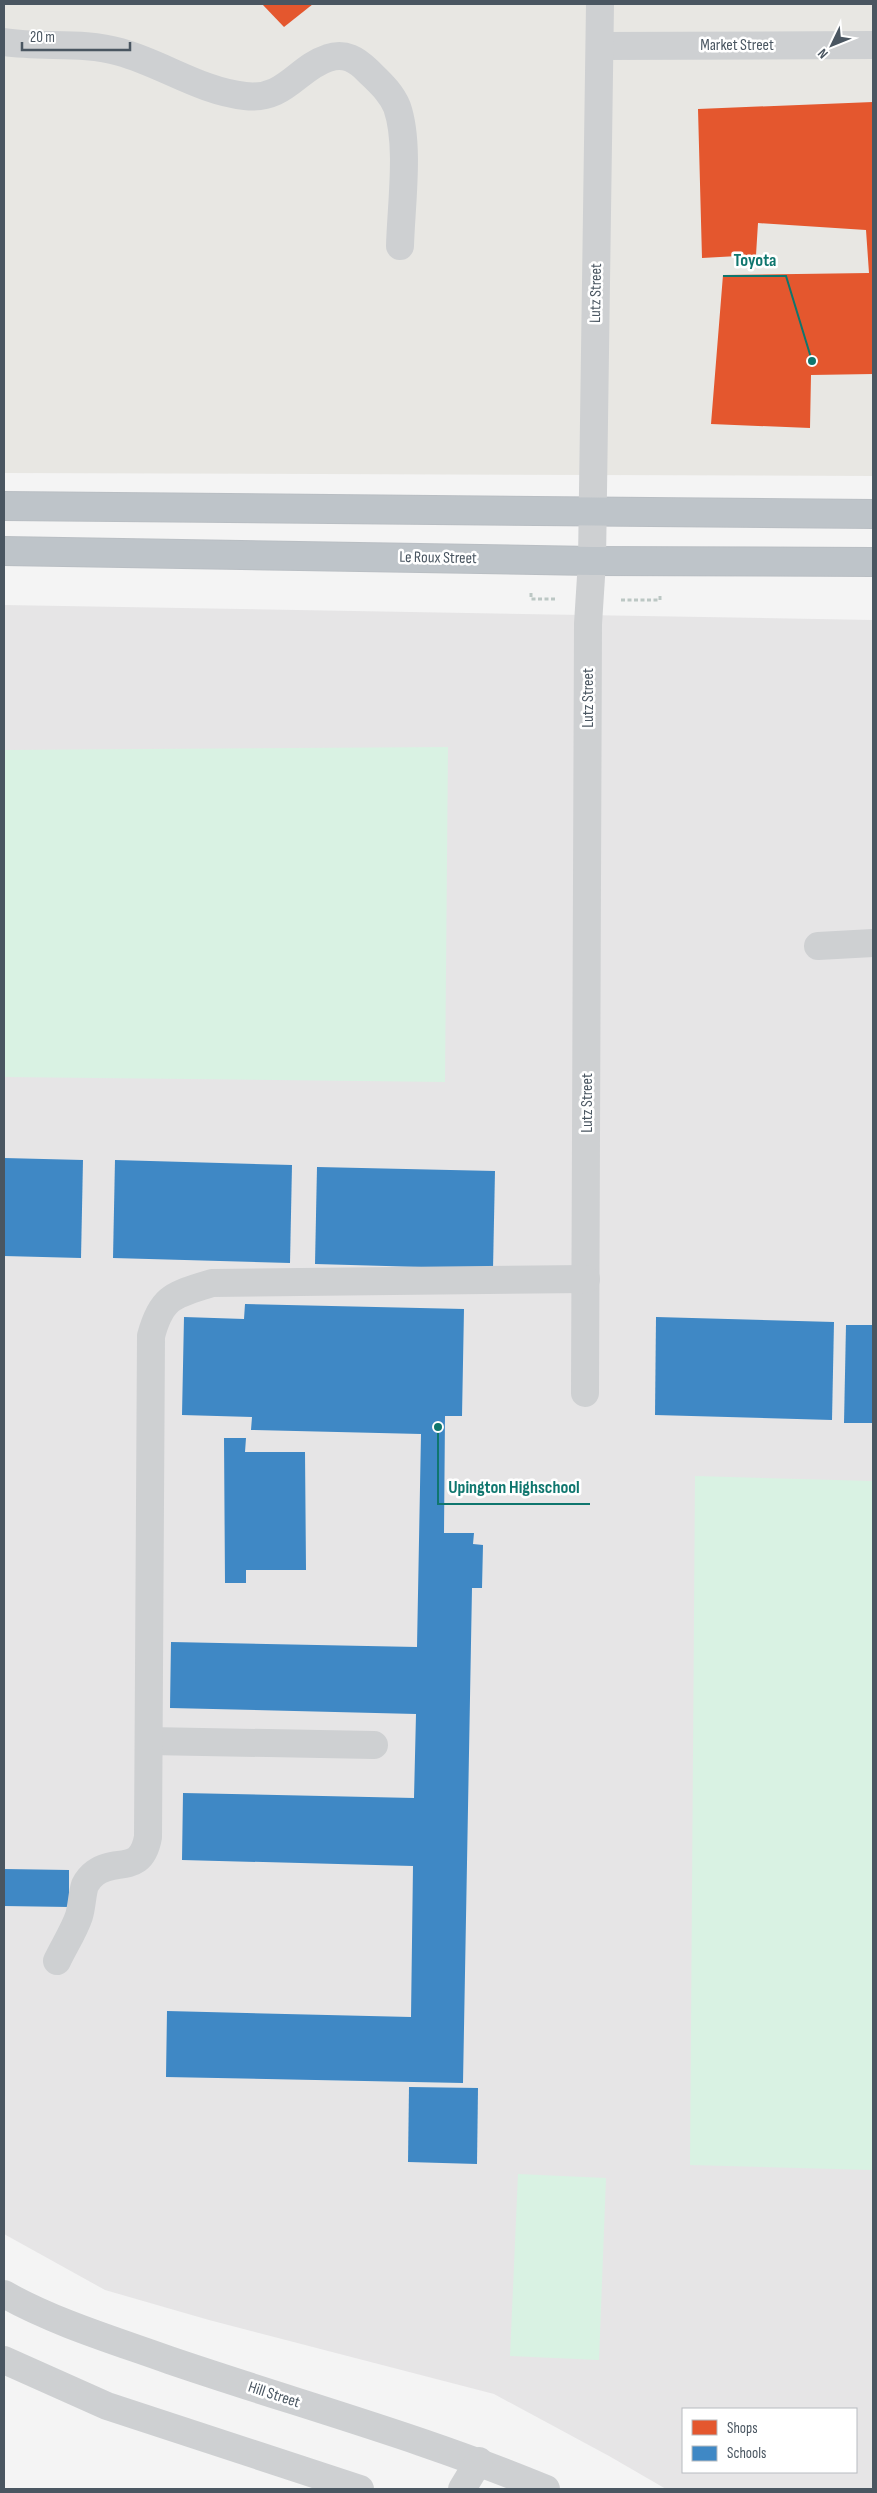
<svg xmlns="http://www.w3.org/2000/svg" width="877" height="2493" font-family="'Sofia Sans Condensed',sans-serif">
<rect width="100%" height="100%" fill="#f4f4f4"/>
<path fill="#e8e7e3" d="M 4,4 L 873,4 L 873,476 L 4,473 Z"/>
<path fill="#e6e5e6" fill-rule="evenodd" d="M 4,605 L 873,620 L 873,2489 L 666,2489 L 609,2456 L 494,2394 L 209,2320 L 105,2290 L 4,2234 ZM 683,2409 L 856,2409 L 856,2472 L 683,2472 Z"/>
<g fill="#d9f2e3">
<path d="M 448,747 L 445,1082 L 4,1077 L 4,750 Z"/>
<path d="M 695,1476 L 873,1481 L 873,2170 L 690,2165 Z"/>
<path d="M 518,2174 L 606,2178 L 599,2360 L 510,2356 Z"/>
</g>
<g fill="#e4572e">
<path d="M 262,4 L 313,4 L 284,27 Z"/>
<path d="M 873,102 L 873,374 L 811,375 L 810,428 L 711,424 L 723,275 L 869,273 L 866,230 L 758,223 L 756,255 L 702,258 L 698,109 Z"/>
</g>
<g fill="#3f88c5">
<path d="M 4,1158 L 83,1160 L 81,1258 L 4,1256 Z"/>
<path d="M 115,1160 L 292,1165 L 290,1263 L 113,1258 Z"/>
<path d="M 317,1167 L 495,1171 L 493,1269 L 315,1264 Z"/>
<path d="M 245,1304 L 464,1309 L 462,1416 L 445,1416 L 444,1533 L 474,1533 L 473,1544 L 483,1545 L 482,1588 L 472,1588 L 463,2083 L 166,2077 L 167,2011 L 411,2017 L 413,1866 L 182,1860 L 183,1793 L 414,1798 L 416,1714 L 170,1708 L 171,1642 L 417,1647 L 421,1434 L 251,1430 L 252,1417 L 182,1415 L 184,1317 L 244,1319 Z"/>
<path d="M 656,1317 L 834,1322 L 832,1420 L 655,1415 Z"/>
<path d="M 846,1325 L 873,1325 L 873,1423 L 844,1423 Z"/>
<path d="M 224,1438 L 246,1438 L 245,1452 L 305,1452 L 306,1570 L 246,1570 L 246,1583 L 225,1583 Z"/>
<path d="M 4,1869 L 69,1870 L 69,1907 L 4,1906 Z"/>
<path d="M 409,2087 L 478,2088 L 477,2164 L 408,2162 Z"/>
</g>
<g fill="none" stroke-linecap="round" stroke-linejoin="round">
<defs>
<g id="highway">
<path d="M 4,506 L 873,514"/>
<path d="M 4,551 L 592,561 L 873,562"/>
</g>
</defs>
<use href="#highway" stroke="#b9bec3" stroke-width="30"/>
<g stroke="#bcc7c4" stroke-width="3" stroke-dasharray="4 2.5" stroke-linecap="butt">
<path d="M 531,593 L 531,599 L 557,599"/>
<path d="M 621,600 L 660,600 L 660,594"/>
</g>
<g stroke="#ced0d2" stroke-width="28">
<path d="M 4,42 C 43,48 82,41 120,52 C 163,64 200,91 245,96 C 285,101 297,68 328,58 C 345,52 357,60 368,71 C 379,82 391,92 397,107 C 410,144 401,206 400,246"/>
<path d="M 600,46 L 873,45"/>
<path d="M 818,946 L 873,943"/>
<path d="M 585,1393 L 588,624 L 592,561 L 600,4"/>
<path d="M 149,1741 L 374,1745"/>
<path d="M 57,1961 C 64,1946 74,1931 79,1916 C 82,1906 82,1894 85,1885 C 87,1881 91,1876 95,1873 C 116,1857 141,1876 148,1837 L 151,1336 C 162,1295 175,1295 212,1283 L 586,1279"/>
<path d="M 4,2294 C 53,2322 116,2341 169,2360 C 295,2403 424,2438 546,2489"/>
<path d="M 4,2360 L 107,2406 L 360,2489"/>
<path d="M 462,2489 L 479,2461"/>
</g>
<use href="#highway" stroke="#bec4c9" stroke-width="28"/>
</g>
<g text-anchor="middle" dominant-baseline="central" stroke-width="5" stroke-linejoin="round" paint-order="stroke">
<g font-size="16" fill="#4a5661" stroke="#fff">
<text x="737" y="45">Market Street</text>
<text transform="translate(596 293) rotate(-89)">Lutz Street</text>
<text transform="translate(438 558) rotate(1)">Le Roux Street</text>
<text transform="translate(588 698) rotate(-90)">Lutz Street</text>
<text transform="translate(587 1103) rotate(-90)">Lutz Street</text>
<text transform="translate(274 2395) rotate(18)">Hill Street</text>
</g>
</g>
<path fill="none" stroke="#0f766e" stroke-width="2" d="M812 361L786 276H723M438 1427L438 1504H590"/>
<g fill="#0f766e" stroke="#fff" stroke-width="2">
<circle cx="812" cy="361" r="5"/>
<circle cx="438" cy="1427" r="5"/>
</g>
<g font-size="18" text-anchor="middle" font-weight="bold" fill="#0f766e" stroke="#fff" stroke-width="5" stroke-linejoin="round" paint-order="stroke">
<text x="755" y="266">Toyota</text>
<text x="514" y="1493">Upington Highschool</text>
</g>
<rect width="877" height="2493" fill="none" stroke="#4a5661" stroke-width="10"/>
<rect x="682" y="2408" width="175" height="65" fill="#ffffff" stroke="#b7bbc0"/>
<rect x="692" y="2420" width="25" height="15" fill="#e4572e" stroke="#b7bbc0"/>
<text x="727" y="2433" font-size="15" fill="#4a5661">Shops</text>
<rect x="692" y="2446" width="25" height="15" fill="#3f88c5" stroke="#b7bbc0"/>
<text x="727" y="2458" font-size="15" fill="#4a5661">Schools</text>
<g transform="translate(832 45) rotate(227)" stroke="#ffffff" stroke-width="4" paint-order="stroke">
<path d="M0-4L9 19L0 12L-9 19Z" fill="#4a5661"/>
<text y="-8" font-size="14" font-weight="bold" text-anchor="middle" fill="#4a5661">N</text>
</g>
<path d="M22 42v8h108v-8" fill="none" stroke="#4a5661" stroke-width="2.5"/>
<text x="30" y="42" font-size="15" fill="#4a5661" stroke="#ffffff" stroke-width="4" paint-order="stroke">20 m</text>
</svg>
